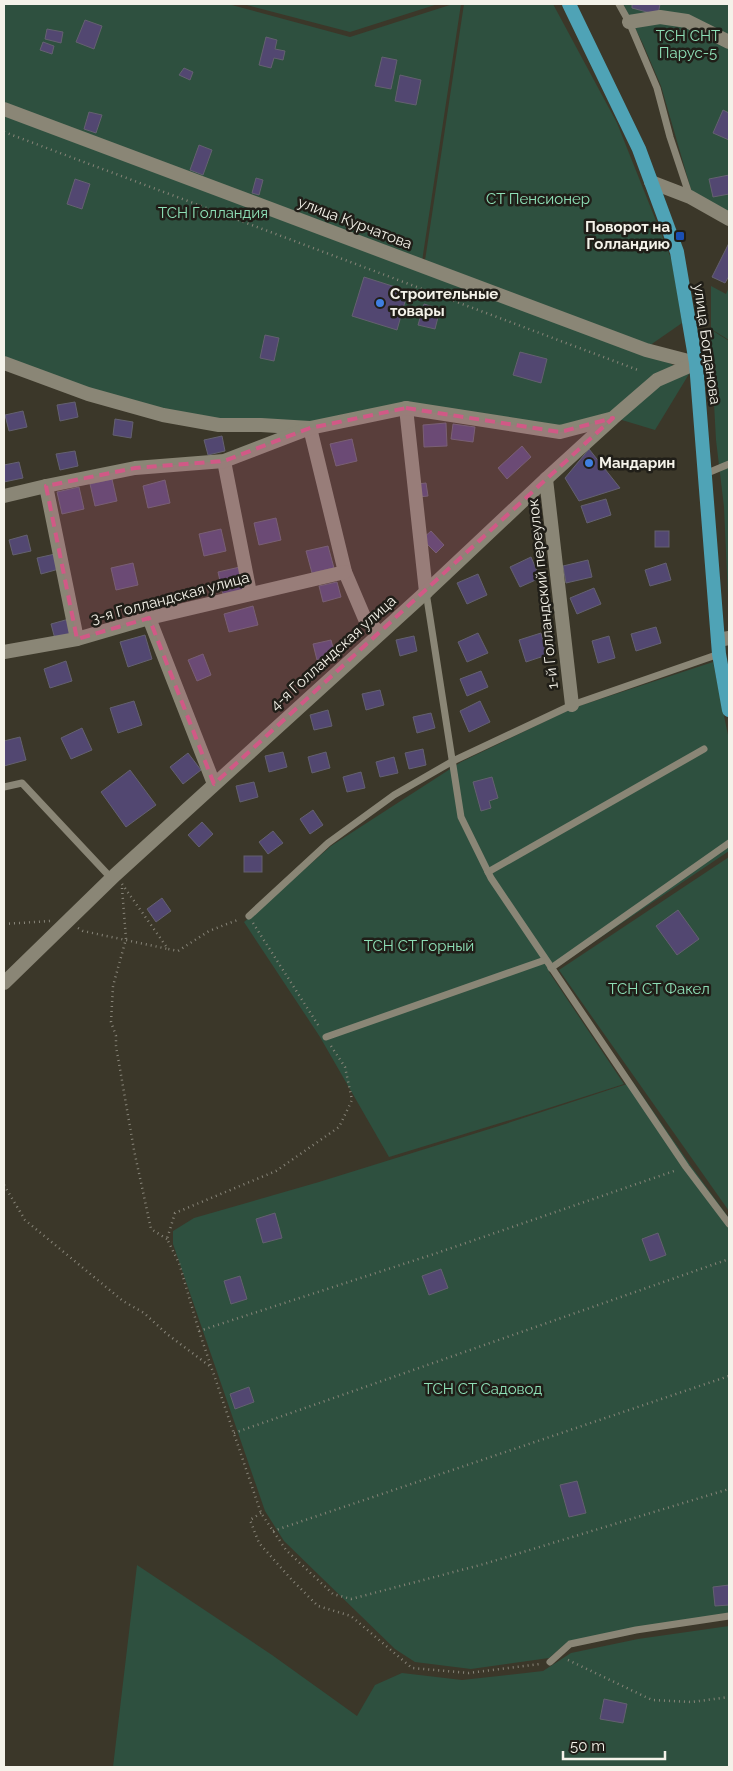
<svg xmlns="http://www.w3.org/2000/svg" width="733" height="1771" font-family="Raleway,sans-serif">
<rect width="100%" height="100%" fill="#3b3729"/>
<g fill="#2e503f">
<path d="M 4,4 L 228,4 L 350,37 L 453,4 L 461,4 L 421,268 L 646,350 L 689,374 L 655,430 L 612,417 L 561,431 L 405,408 L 310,427 L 219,424 L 139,407 L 4,362 Z"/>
<path d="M 243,4 L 438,4 L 350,32 Z"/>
<path d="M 464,4 L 553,4 L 617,123 L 672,261 L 682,323 L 646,348 L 424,267 Z"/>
<path d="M 623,4 L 729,4 L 729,214 L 692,193 L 661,86 L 643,44 Z"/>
<path d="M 711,286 L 726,294 L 729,287 L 729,340 L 711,329 Z"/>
<path d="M 710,329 L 729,341 L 729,619 L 724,507 L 716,440 Z"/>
<path d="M 713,662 L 729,740 L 729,851 L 549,972 L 624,1084 L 530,1114 L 389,1157 L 320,1037 L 244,922 L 331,846 L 461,762 L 573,708 Z"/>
<path d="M 729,857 L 729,1211 L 559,970 Z"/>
<path d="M 633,1082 L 691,1166 L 729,1218 L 729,1614 L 569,1641 L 549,1658 L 471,1669 L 415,1662 L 395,1649 L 284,1541 L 265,1511 L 173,1244 L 173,1231 L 194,1218 L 319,1182 L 499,1126 Z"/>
<path d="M 137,1565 L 272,1655 L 357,1716 L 375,1685 L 402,1673 L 462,1680 L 543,1671 L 571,1653 L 638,1639 L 729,1626 L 729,1767 L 113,1767 Z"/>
</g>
<g fill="#524771" stroke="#646170">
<path d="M 632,4 L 660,4 L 658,15 L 632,8 Z"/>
<path d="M 85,20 L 102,26 L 94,49 L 76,42 Z"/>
<path d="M 47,29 L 63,32 L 61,43 L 45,39 Z"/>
<path d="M 266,37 L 277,40 L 275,49 L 285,51 L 283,60 L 274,58 L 271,68 L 259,65 Z"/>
<path d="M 43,42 L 54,46 L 52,54 L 40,50 Z"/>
<path d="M 382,57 L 397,60 L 391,89 L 375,86 Z"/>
<path d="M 184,68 L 193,72 L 190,80 L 179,75 Z"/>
<path d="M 400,75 L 421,80 L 416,105 L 395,101 Z"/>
<path d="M 723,110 L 729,113 L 729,140 L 713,133 Z"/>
<path d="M 89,112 L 102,115 L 96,133 L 84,129 Z"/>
<path d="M 199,145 L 212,150 L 203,175 L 190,170 Z"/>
<path d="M 729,175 L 729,194 L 713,197 L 709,179 Z"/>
<path d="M 256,178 L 263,180 L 259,195 L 252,193 Z"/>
<path d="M 75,179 L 90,184 L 82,209 L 67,204 Z"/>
<path d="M 729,243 L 729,276 L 725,283 L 712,277 Z"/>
<path d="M 364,277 L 408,291 L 397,330 L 352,316 Z"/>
<path d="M 424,304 L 440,309 L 435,329 L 418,325 Z"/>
<path d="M 265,335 L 279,338 L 274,361 L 260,358 Z"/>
<path d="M 520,352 L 547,359 L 541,383 L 513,375 Z"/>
<path d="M 75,402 L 78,417 L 60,421 L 57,405 Z"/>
<path d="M 23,411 L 27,427 L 9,431 L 5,415 Z"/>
<path d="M 115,419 L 133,422 L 131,438 L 113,435 Z"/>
<path d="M 446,423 L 447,446 L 424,447 L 423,425 Z"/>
<path d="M 453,424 L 475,427 L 473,442 L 451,439 Z"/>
<path d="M 222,436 L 225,451 L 208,455 L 204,440 Z"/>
<path d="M 352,439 L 357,461 L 336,466 L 330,444 Z"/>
<path d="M 522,446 L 531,457 L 507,479 L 498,468 Z"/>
<path d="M 589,449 L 620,488 L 579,501 L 565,478 Z"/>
<path d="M 75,451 L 78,466 L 60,470 L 56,454 Z"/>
<path d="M 19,462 L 23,478 L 4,482 L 4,465 Z"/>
<path d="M 112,479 L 117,501 L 95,506 L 90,484 Z"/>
<path d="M 165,480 L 170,503 L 148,508 L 143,486 Z"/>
<path d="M 426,483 L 428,496 L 419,497 L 417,484 Z"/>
<path d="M 79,487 L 84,509 L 62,514 L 57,492 Z"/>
<path d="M 606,499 L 611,515 L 587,523 L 581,506 Z"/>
<path d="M 276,518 L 281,540 L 259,545 L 254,523 Z"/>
<path d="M 221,529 L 226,551 L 204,556 L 199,534 Z"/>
<path d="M 431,531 L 444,545 L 436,553 L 422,539 Z"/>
<rect x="655" y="531" width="14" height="16"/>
<path d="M 27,535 L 31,551 L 13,555 L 9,540 Z"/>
<path d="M 328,546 L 334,568 L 312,573 L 306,551 Z"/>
<path d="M 55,554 L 59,569 L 41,574 L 37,558 Z"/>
<path d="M 531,557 L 540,578 L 520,587 L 510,567 Z"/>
<path d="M 588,560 L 592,577 L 566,583 L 563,566 Z"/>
<path d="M 133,563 L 138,585 L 116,590 L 111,568 Z"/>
<path d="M 666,563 L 671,580 L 650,586 L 645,570 Z"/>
<path d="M 240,567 L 245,589 L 223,594 L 218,572 Z"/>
<path d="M 478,574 L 487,595 L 467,604 L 457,583 Z"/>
<path d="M 337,582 L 341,597 L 323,602 L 319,586 Z"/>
<path d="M 594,588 L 601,604 L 577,614 L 570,598 Z"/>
<path d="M 253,606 L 258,625 L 229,632 L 224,614 Z"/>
<path d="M 69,619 L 73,635 L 55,639 L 51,624 Z"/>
<path d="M 656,627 L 661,643 L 636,651 L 631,634 Z"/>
<path d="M 478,633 L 488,653 L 467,662 L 458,642 Z"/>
<path d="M 541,633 L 547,655 L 526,662 L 519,640 Z"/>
<path d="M 145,635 L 152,659 L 128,667 L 120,642 Z"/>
<path d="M 414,636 L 417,651 L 400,656 L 396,640 Z"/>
<path d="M 609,636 L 615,658 L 598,663 L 592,641 Z"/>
<path d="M 331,640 L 335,655 L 317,660 L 313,644 Z"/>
<path d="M 203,654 L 211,675 L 197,681 L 188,660 Z"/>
<path d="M 66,661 L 72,681 L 50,688 L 44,669 Z"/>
<path d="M 481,671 L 488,687 L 467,696 L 460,679 Z"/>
<path d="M 380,690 L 384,705 L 366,710 L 362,694 Z"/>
<path d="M 134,701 L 142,725 L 118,733 L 110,708 Z"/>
<path d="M 480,701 L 490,722 L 469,732 L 460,711 Z"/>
<path d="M 328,710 L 332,726 L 314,730 L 310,715 Z"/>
<path d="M 431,713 L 435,728 L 417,733 L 413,717 Z"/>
<path d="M 82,728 L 92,750 L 71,759 L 61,738 Z"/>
<path d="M 20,737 L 26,760 L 4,766 L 4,741 Z"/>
<path d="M 423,749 L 426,765 L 409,769 L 405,753 Z"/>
<path d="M 283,752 L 287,767 L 269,772 L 265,756 Z"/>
<path d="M 326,752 L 330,768 L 312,773 L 308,757 Z"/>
<path d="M 188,753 L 201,770 L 183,784 L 170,767 Z"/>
<path d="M 394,757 L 398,773 L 380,777 L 376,762 Z"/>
<path d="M 130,770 L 156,805 L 126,827 L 101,792 Z"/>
<path d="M 361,772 L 365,788 L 347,792 L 343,777 Z"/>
<path d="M 492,777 L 498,798 L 489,801 L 491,808 L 481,811 L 473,782 Z"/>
<path d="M 254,782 L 258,797 L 240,802 L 236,786 Z"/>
<path d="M 313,810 L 323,825 L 310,834 L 300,819 Z"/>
<path d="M 202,822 L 213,834 L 199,847 L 188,835 Z"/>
<path d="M 273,831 L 283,843 L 268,854 L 259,842 Z"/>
<rect x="244" y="856" width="18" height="16"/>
<path d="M 162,898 L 171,911 L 156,922 L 147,909 Z"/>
<path d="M 678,910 L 699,939 L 677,955 L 656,926 Z"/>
<path d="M 275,1213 L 282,1238 L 263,1243 L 256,1219 Z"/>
<path d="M 658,1233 L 666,1255 L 650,1261 L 642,1239 Z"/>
<path d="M 441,1269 L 448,1288 L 429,1295 L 422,1276 Z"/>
<path d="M 240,1276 L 247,1299 L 231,1304 L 224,1281 Z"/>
<path d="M 249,1387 L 254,1402 L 235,1409 L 230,1394 Z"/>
<path d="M 577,1481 L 586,1513 L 569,1517 L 560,1485 Z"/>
<path d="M 729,1585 L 729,1605 L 715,1606 L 713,1587 Z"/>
<path d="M 604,1699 L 627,1704 L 623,1723 L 600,1719 Z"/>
</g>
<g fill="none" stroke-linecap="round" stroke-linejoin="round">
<g stroke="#888579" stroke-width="2.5" stroke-dasharray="1 4" stroke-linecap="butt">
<path d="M 4,132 L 638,370"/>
<path d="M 122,884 L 168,949 L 178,951 L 209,931 L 240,919"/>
<path d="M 122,888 L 126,939 L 113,986 L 111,1022 L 116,1036 L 116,1046 L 134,1150 L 151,1229 L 167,1239"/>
<path d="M 253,923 L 320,1028"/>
<path d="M 4,924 L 50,921"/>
<path d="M 78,928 L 83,931 L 168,949"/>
<path d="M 331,1046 L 345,1067 L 352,1100 L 339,1127 L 276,1171 L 175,1213 L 167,1239 L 179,1263 L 199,1331 L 261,1513 L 286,1550 L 333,1594 L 351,1599 L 484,1564 L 729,1489"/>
<path d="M 4,1185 L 25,1220 L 123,1301 L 144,1313 L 167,1334 L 211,1367"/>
<path d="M 199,1331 L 437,1253 L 677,1170"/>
<path d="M 234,1433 L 729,1259"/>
<path d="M 261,1513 L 250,1520 L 259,1543 L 292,1580 L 318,1606 L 351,1616 L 412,1668 L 469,1673 L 540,1664"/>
<path d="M 273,1531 L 729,1376"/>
<path d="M 568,1660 L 652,1700 L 692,1702 L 729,1697"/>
</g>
<g stroke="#8a8676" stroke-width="7">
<path d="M 619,4 L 629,22 L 657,88 L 670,137 L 690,197"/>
<path d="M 705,474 L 729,464"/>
<path d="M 426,592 L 461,817 L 491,878 L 686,1167 L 729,1224"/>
<path d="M 4,787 L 22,783 L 112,879"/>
<path d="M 488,872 L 704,749"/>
<path d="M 249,916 L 328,843 L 394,795 L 453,761 L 572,705 L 719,654"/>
<path d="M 551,968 L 729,843"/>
<path d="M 326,1037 L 545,960"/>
<path d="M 550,1662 L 570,1644 L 636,1630 L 729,1616"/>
</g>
<g stroke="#8a8676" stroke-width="14">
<path d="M 629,22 L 660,17 L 687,21 L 729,42"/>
<path d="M 4,109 L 646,350 L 696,363"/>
<path d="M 651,182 L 690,197 L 729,219"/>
<path d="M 4,363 L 88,394 L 163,415 L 219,425 L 261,425 L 310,428 L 345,572 L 365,619 L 380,633"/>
<path d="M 406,408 L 426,592"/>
<path d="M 224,461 L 250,593"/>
<path d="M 546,479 L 572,705"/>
<path d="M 46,486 L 77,639"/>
<path d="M 4,496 L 46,486 L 135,468 L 224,461 L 310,428 L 406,408 L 560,432 L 610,419"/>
<path d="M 149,618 L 214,784"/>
<path d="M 718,640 L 729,638"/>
<path d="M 4,652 L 77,639 L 149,618 L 345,572"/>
<path d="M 4,983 L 115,875 L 426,592 L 546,479 L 613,418 L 657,380 L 696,363"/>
</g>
<path stroke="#4fa3b6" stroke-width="14" d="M 569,4 L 639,149 L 677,252 L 696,363 L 719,654 L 729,710"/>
</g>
<path fill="#d15986" fill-opacity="0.2" stroke="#d15986" stroke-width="4" stroke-dasharray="10 6" stroke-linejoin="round" d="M 406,408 L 560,432 L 613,418 L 214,784 L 149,618 L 77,639 L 46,486 L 135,468 L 224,461 L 310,428 Z"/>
<rect fill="#1a4fb4" stroke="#201e18" stroke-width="2" x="675" y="231" width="10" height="10" rx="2.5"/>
<g fill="#3f7fe0" stroke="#201e18" stroke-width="2">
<circle cx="380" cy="303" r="5"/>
<circle cx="589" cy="463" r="5"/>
</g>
<g text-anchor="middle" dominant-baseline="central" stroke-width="5" stroke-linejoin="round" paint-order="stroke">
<g font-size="15" fill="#8ee0b7" stroke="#201e18">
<text x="688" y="36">ТСН СНТ<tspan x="688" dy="17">Парус-5</tspan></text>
<text x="538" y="199">СТ Пенсионер</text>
<text x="213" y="213">ТСН Голландия</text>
<text x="419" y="946">ТСН СТ Горный</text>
<text x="659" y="989">ТСН СТ Факел</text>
<text x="483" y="1389">ТСН СТ Садовод</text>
</g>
<g font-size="15" fill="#f4f2e9" stroke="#201e18">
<text transform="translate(355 223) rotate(21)">улица Курчатова</text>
<text transform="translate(707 344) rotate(82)">улица Богданова</text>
<text transform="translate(543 594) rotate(-96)">1-й Голландский переулок</text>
<text transform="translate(170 598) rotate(-15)">3-я Голландская улица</text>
<text transform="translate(333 653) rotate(-42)">4-я Голландская улица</text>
</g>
<g font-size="15" font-weight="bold" fill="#f4f2e9" stroke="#201e18" text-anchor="start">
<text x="670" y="227" text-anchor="end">Поворот на<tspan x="670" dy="17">Голландию</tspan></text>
<text x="390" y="294">Строительные<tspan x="390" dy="17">товары</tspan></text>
<text x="599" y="463">Мандарин</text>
</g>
</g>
<rect width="733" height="1771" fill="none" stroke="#f4f2e9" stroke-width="10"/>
<path d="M563 1751v8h102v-8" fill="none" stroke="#f4f2e9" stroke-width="2.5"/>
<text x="570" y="1751" font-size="15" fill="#f4f2e9" stroke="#201e18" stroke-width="4" paint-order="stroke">50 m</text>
</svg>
